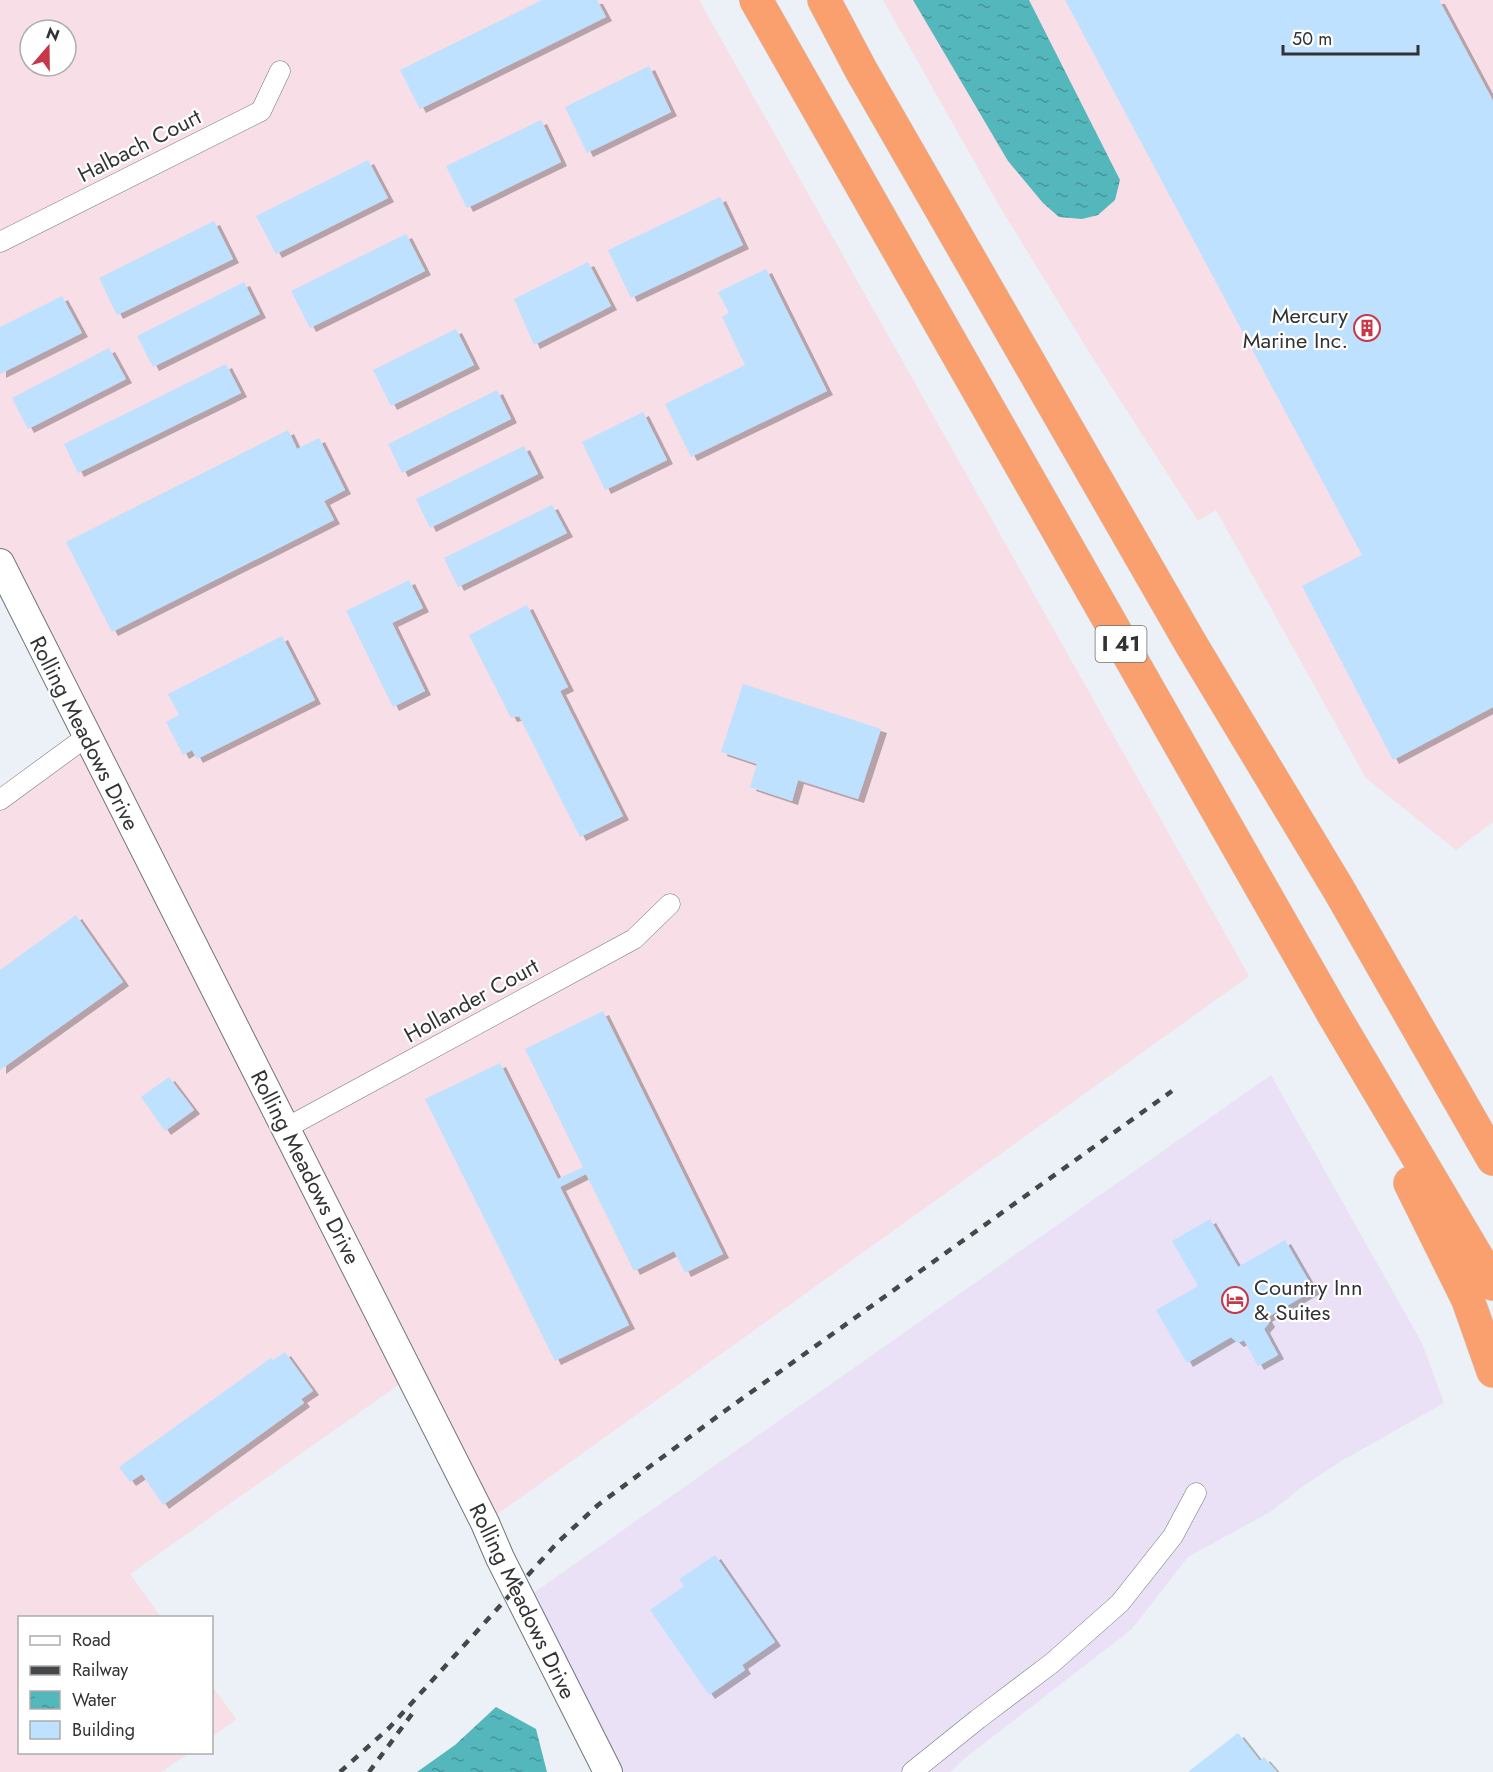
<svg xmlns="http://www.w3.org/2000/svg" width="1493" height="1772" font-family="Jost,sans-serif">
<defs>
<pattern id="water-ripples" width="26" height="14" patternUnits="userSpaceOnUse" patternTransform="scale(1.5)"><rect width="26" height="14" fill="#54b7bc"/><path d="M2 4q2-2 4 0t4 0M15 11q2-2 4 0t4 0" fill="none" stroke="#46959a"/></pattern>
<filter id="shadow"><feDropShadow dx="6" dy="4" stdDeviation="0" flood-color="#0004"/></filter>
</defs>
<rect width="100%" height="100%" fill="#ebf1f6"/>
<path fill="#ebe1f6" d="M 1271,1075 L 1422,1343 L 1444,1403 L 1343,1460 L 1302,1487 L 1270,1512 L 1188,1557 L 1132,1629 L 964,1759 L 950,1772 L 624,1772 L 532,1594 Z"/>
<g fill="#f7dee7" fill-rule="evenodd">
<path d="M 0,0 L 699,0 L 1249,976 L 485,1523 L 411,1376 L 130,1574 L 161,1617 L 20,1618 L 20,1752 L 189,1753 L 161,1772 L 0,1772 L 0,800 L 86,737 L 0,563 ZM 30,30 L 66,30 L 66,66 L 30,66 Z"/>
<path d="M 883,0 L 1493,0 L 1493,822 L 1456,850 L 1366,778 L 1216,510 L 1198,521 L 1089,352 L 1000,207 Z"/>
<path d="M 212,1686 L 236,1719 L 212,1737 Z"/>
</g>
<g fill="url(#water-ripples)">
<path d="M 913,0 L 1029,0 L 1120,180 L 1115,200 L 1098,215 L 1082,219 L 1059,217 L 1043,203 L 1008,161 Z"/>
<path d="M 496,1707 L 536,1729 L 547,1772 L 417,1772 L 455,1745 Z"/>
</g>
<g fill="#bee1ff" filter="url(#shadow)">
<path d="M 542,0 L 597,0 L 606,17 L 420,109 L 400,70 Z"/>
<path d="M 1065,0 L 1439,0 L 1493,101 L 1493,707 L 1393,760 L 1302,586 L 1362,555 Z"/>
<path d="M 649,66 L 671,112 L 587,153 L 565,107 Z"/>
<path d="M 541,120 L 561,162 L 467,208 L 446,166 Z"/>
<path d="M 368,160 L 388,198 L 276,254 L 256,216 Z"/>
<path d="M 720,197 L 743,245 L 631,298 L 608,250 Z"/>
<path d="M 214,221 L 233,259 L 117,315 L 99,278 Z"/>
<path d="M 406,234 L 425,271 L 310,328 L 291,291 Z"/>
<path d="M 588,262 L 611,306 L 534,345 L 514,299 Z"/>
<path d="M 766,269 L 827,391 L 691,457 L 665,404 L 745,365 L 722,317 L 729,313 L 718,292 Z"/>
<path d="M 244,282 L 260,314 L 153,367 L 137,336 Z"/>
<path d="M 62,296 L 82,333 L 0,374 L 0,327 Z"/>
<path d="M 456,329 L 474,365 L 391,406 L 373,370 Z"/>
<path d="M 109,348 L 126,379 L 28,429 L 12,398 Z"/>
<path d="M 226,364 L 241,393 L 78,473 L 64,444 Z"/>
<path d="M 497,390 L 511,419 L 402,473 L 388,444 Z"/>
<path d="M 643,412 L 667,460 L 605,490 L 582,442 Z"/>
<path d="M 288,430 L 297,449 L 319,438 L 345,490 L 324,501 L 334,520 L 112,632 L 66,542 Z"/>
<path d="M 524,446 L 538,474 L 430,528 L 416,499 Z"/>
<path d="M 552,505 L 567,533 L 458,587 L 444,558 Z"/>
<path d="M 409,580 L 423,608 L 392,623 L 425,691 L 393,707 L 346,611 Z"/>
<path d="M 527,605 L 568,687 L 560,691 L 623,816 L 580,837 L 519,716 L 511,718 L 469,635 Z"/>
<path d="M 282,636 L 315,700 L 197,759 L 192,750 L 183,755 L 166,722 L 179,715 L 168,694 Z"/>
<path d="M 743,684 L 881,729 L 858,799 L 798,780 L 792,801 L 750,787 L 757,764 L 721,752 Z"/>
<path d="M 76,915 L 123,982 L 0,1070 L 0,970 Z"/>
<path d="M 603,1011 L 723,1254 L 685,1273 L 674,1251 L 634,1271 L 586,1174 L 560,1187 L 629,1325 L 555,1361 L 425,1099 L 500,1063 L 558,1179 L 583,1167 L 525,1049 Z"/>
<path d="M 169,1077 L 194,1110 L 165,1131 L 141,1097 Z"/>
<path d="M 1210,1219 L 1238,1267 L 1285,1240 L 1314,1290 L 1266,1318 L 1269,1323 L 1264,1329 L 1278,1355 L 1258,1366 L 1244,1340 L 1238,1343 L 1231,1337 L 1187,1363 L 1156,1310 L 1198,1286 L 1172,1241 Z"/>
<path d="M 285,1352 L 313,1391 L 301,1399 L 304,1403 L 163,1505 L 142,1474 L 130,1482 L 119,1467 L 271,1358 L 273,1360 Z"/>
<path d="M 715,1555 L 775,1642 L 742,1665 L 745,1670 L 709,1695 L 650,1610 L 684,1586 L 679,1579 Z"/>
<path d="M 1238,1733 L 1260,1761 L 1264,1757 L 1277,1772 L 1188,1772 Z"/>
</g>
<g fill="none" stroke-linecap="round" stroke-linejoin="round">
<defs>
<g id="minor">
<path d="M 0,242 L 261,111 L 280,71"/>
<path d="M 0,800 L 86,737"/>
<path d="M 286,1128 L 634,939 L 670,904"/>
<path d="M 912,1772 L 978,1719 L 1052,1663 L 1120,1603 L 1173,1536 L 1196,1493"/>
</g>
<path id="secondary" d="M 0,563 C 159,884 325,1202 485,1523 L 500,1558 L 608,1772"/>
<g id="motorway">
<path d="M 756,0 L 1332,1012 L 1493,1284"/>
<path d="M 824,0 L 861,70 L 1191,644 L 1339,890 L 1493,1159"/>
<path d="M 1410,1183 L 1468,1300 L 1493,1371"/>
</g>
</defs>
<use href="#minor" stroke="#71767a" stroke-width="21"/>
<use href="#secondary" stroke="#71767a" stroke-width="30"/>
<use href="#motorway" stroke="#cececf" stroke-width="34"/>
<use href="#minor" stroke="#fff" stroke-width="20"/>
<use href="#secondary" stroke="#fff" stroke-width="28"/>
<use href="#motorway" stroke="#fa9f6e" stroke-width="33"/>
<g stroke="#454749" stroke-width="4.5" stroke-dasharray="8 8" stroke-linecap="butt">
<path d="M 340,1772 L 389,1728 L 558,1542 L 598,1505 L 722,1413 L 1172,1091"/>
<path d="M 369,1772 L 412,1714"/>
</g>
</g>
<defs>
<symbol id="building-ring" viewBox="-11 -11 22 22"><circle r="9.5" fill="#fff" stroke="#c73748" stroke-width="1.5"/><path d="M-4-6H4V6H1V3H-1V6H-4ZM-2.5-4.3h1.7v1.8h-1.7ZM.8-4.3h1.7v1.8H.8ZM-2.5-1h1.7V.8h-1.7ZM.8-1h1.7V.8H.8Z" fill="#c73748"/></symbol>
<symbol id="hotel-ring" viewBox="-11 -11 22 22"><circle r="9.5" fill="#fff" stroke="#c73748" stroke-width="1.5"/><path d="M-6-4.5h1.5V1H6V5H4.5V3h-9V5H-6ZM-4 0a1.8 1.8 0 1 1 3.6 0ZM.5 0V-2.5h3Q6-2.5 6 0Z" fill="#c73748"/></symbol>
</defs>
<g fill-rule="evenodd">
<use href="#building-ring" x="1352" y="313" width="30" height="30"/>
<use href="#hotel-ring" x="1220" y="1285" width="30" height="30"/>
</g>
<g text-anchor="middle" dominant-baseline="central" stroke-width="4.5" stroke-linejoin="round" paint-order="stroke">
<rect fill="#fff" stroke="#6f7072" stroke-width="1.5" x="1095.5" y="626" width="51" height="36" rx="4.5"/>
<g font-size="21" font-weight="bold" fill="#313335">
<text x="1121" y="644">I 41</text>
</g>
<g font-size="22" fill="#313335" stroke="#fff">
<text transform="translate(139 145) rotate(-27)">Halbach Court</text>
<text transform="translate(85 733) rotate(63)">Rolling Meadows Drive</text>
<text transform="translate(471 1000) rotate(-29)">Hollander Court</text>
<text transform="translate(306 1167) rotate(63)">Rolling Meadows Drive</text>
<text transform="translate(523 1601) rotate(64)">Rolling Meadows Drive</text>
</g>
<g font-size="22" fill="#313335" stroke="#fff" text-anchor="end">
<text x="1348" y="315">Mercury<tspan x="1348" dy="25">Marine Inc.</tspan></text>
<text x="1254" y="1287" text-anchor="start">Country Inn<tspan x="1254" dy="25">&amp; Suites</tspan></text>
</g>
</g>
<rect x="18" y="1616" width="195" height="138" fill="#ffffff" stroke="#adadae" stroke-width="1.5"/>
<rect x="30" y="1636" width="30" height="9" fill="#ffffff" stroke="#adadae" stroke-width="1.5"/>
<text x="72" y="1646" font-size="18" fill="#313335">Road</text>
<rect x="30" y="1666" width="30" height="9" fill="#454749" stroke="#adadae" stroke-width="1.5"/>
<text x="72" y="1676" font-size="18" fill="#313335">Railway</text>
<rect x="30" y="1691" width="30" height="18" fill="url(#water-ripples)" stroke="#adadae" stroke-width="1.5"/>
<text x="72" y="1706" font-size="18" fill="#313335">Water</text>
<rect x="30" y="1721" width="30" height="18" fill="#bee1ff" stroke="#adadae" stroke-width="1.5"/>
<text x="72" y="1736" font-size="18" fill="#313335">Building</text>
<g transform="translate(48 48) rotate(20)"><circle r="28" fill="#ffffff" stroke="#adadae" stroke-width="1.5"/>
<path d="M0-4.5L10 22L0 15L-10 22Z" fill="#c73748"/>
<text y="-9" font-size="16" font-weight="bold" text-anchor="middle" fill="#313335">N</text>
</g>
<path d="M1283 45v9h135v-9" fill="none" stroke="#313335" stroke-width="3"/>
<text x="1292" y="45" font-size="18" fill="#313335" stroke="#ffffff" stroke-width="4.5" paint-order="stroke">50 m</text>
</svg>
